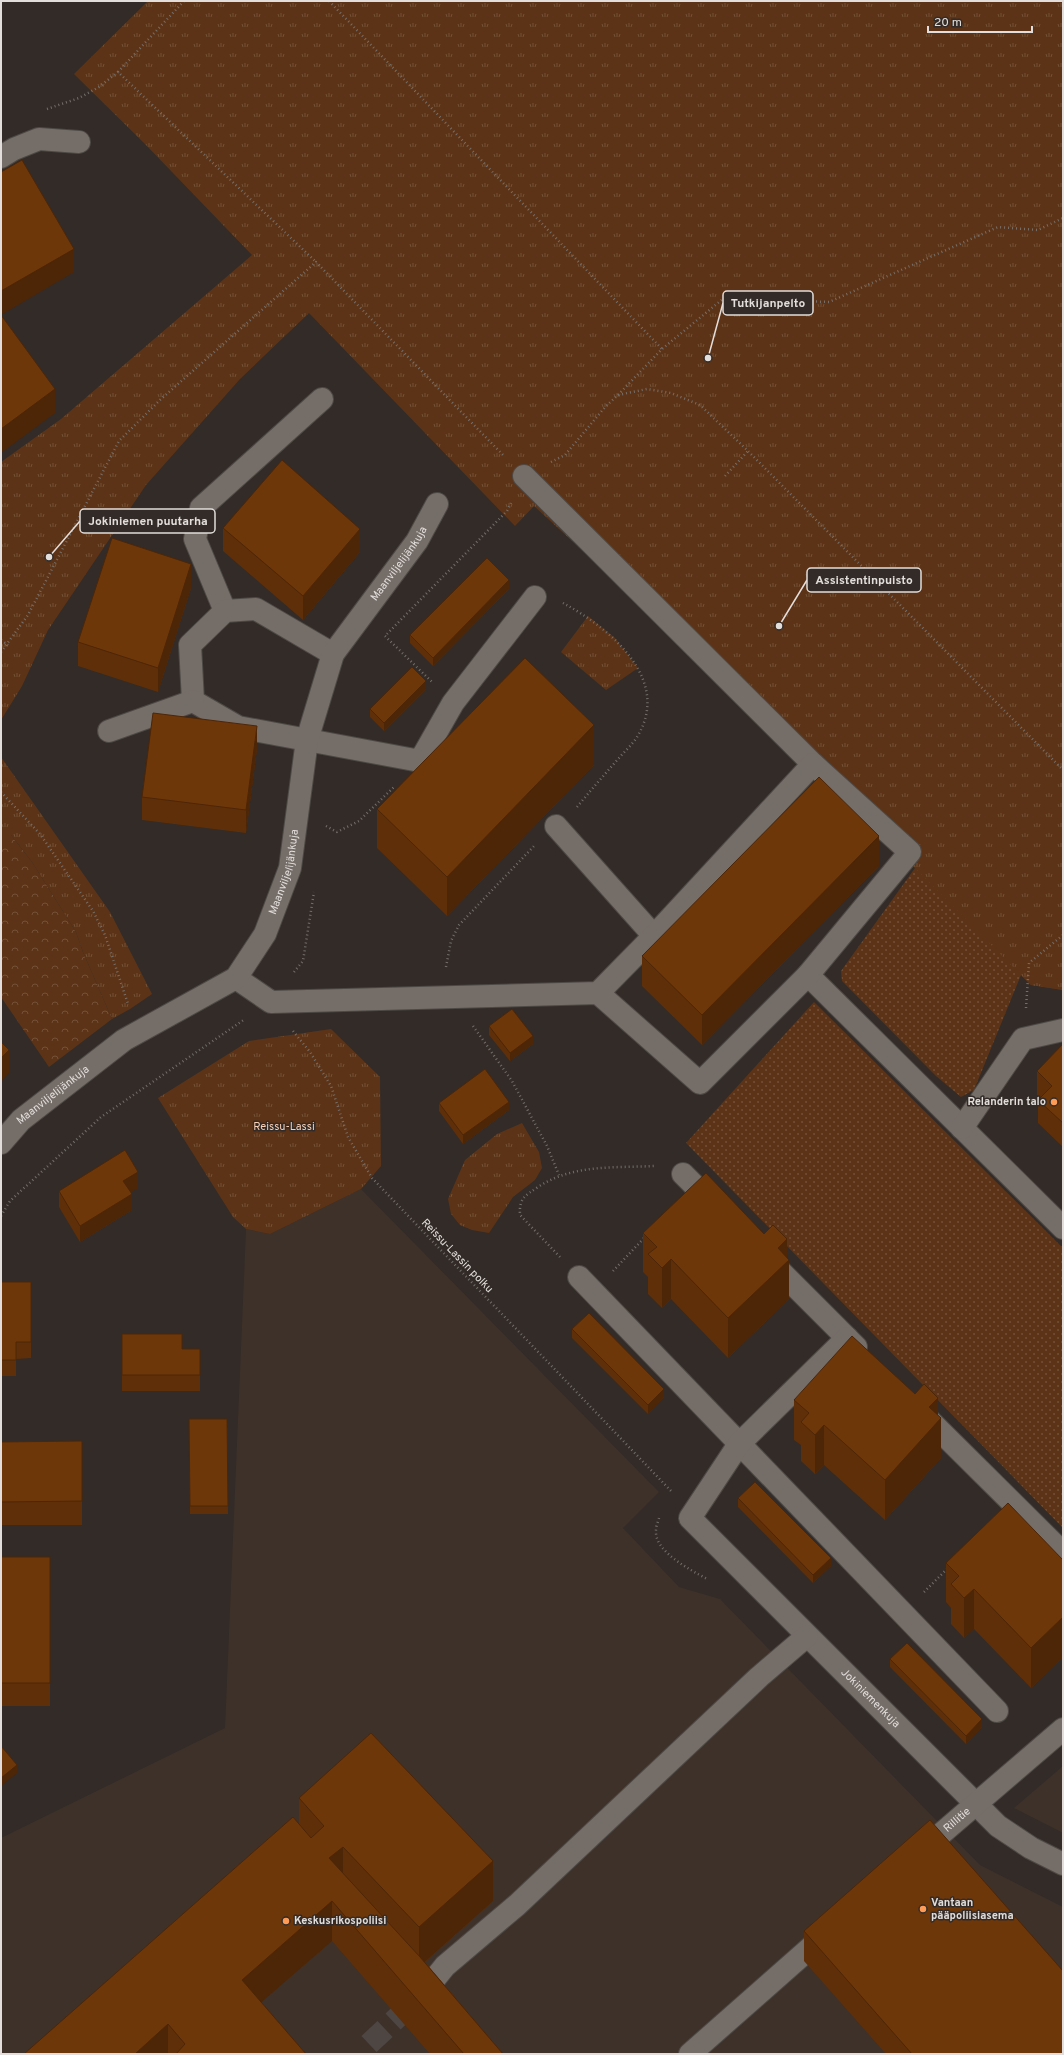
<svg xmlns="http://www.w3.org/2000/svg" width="1064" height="2055" font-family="Overpass,sans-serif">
<defs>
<pattern id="grass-dots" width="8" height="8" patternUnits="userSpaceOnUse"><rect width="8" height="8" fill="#5c3316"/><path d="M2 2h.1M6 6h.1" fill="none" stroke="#735037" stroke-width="1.8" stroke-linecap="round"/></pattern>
<pattern id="forest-crowns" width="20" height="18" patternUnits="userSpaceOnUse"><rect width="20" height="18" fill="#5c3316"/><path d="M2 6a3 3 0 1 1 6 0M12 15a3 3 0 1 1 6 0" fill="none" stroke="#735037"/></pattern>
<pattern id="park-tufts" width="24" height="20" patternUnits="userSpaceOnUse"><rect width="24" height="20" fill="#5c3316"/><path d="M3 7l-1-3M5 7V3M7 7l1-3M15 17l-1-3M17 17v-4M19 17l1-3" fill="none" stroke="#735037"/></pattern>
</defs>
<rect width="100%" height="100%" fill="#322b27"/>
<g fill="#3e3129">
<path d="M 361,1189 L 659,1492 L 623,1528 L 679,1587 L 720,1599 L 980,1865 L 1063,1907 L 1063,2054 L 1,2054 L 1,1838 L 225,1728 L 246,1229 L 270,1234 Z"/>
<path d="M 1063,1766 L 1063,1833 L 1014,1808 Z"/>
</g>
<g fill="url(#grass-dots)">
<path d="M 970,778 L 1063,990 L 1031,985 L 1021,975 L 974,1090 L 961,1097 L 936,1076 L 842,981 L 841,971 L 915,868 Z"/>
<path d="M 814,1002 L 1063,1248 L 1063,1528 L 686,1143 Z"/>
</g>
<path fill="url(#forest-crowns)" d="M 1,827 L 11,835 L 32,862 L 76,932 L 83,952 L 112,1019 L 49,1067 L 1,997 Z"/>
<g fill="url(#park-tufts)">
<path d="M 148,1 L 1063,1 L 1063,990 L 1031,985 L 788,740 L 534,506 L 515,526 L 309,313 L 240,379 L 146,485 L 48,630 L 22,686 L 1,720 L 1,462 L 61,419 L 252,255 L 146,145 L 74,74 Z"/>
<path d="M 588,616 L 615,638 L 638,668 L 606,690 L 561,652 Z"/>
<path d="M 1,757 L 110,912 L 152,994 L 130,1009 L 112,1019 L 83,952 L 76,932 L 32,862 L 11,835 L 1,841 Z"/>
<path d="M 331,1029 L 380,1077 L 381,1166 L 361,1189 L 270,1234 L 246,1229 L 233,1217 L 158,1098 L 249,1041 Z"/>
<path d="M 522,1123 L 539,1152 L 542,1168 L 535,1180 L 513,1197 L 489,1233 L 472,1230 L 460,1225 L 451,1214 L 448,1199 L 465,1160 L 497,1134 Z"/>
</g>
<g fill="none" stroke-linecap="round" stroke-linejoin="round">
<path stroke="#4d4642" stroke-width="22" stroke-dasharray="22 11" stroke-linecap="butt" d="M 369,2044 L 419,1997"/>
<defs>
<g id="minor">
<path d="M 1,157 L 14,149 L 39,139 L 79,142"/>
<path d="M 524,476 L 813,764"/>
<path d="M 225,611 L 195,539 L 201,508 L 322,399"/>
<path d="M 333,654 L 256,609 L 225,611 L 190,645 L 193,701 L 238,727 L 420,761 L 453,703 L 535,597"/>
<path d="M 109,731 L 193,701"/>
<path d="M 556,826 L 654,936"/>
<path d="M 808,975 L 1063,1228"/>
<path d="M 236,978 L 271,1002 L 598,993 L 700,1083 L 808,975 L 910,852 L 813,764 L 654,936 L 598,993"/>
<path d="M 962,1128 L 1023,1039 L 1063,1030"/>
<path id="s1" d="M 1,1143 L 21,1120 L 124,1040 L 236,978 L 265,934 L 290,868 L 307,740 L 333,654 L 417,541 L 437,504"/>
<path d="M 683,1174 L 715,1206"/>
<path d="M 768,1259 L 856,1347"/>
<path d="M 579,1277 L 997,1711"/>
<path id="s2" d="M 847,1338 L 739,1444 L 690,1518 L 998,1826 L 1031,1848 L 1063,1864"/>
<path d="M 919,1410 L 1063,1553"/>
<path id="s3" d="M 920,1852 L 1063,1729"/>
<path d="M 420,1997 L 445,1966 L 517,1905 L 759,1677 L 807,1636"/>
<path d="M 690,2054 L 826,1934"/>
</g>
</defs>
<use href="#minor" stroke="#4e4945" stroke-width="24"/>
<g stroke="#756f6b" stroke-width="2.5" stroke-dasharray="1 3" stroke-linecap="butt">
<path d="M 329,1 L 662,349"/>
<path d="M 118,72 L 184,1"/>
<path d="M 47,109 L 79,98 L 99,87 L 118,72 L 316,262"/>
<path d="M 618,395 L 662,349 L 724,298 L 829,302 L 998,227 L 1038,230 L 1063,218"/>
<path d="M 551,462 L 565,455 L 606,406 L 618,395 L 647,389 L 671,393 L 700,405 L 748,451 L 1063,770"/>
<path d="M 725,476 L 748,451"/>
<path d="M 563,603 C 608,627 673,679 637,737 C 632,745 625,751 619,758 C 605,774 591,790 577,807"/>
<path d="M 387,634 L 507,511 L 511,503"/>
<path d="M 385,636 L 432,682"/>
<path d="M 1,640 L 8,645"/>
<path d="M 1,652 L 28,615 L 119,441 L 160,400 L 316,262 L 504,456"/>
<path d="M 1,792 L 40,834 L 93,911 L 105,935 L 128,1004"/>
<path d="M 326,826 L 337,832 L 359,821 L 395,786"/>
<path d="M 446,967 L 451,941 L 459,925 L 535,845"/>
<path d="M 294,972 L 303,961 L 314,892"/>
<path d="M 1026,1008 L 1029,963 L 1063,935"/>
<path d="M 473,1026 L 512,1081 L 547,1146 L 559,1175"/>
<path d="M 293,1031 L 310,1052 L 331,1086 L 348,1137 L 372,1178 L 672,1492"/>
<path d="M 1,1216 L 10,1201 L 101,1117 L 245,1019"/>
<path d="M 560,1257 L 520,1215 C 519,1198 525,1196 538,1187 C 573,1164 614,1168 655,1166"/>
<path d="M 613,1271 L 645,1237"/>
<path d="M 659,1518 C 658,1522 656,1526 656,1530 C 654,1552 691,1570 707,1579"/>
<path d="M 924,1592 L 947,1569"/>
</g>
<use href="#minor" stroke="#756d68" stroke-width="22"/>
</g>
<g fill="#5f2f09">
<path d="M 223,528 L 360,552 L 303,620 L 223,551 Z"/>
<path d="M 191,588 L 158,692 L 78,666 L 78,642 Z"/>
<path d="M 509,589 L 433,666 L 410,643 L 410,635 Z"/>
<path d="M 426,689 L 384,731 L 370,717 L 370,709 Z"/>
<path d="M 257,749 L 246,833 L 142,820 L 142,797 Z"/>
<path d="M 594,765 L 447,916 L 377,848 L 377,809 Z"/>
<path d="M 879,866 L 702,1045 L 642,986 L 642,956 Z"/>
<path d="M 489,1026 L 533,1044 L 510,1061 L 489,1035 Z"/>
<path d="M 1063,1044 L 1063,1147 L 1038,1123 L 1038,1100 L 1040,1098 L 1037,1095 L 1037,1071 Z"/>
<path d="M 439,1103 L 509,1110 L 463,1144 L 439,1111 Z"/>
<path d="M 138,1188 L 130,1192 L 132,1210 L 80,1242 L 59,1207 L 59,1191 Z"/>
<path d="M 643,1233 L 787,1258 L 789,1299 L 728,1358 L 671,1299 L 662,1308 L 648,1294 L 648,1277 L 643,1272 Z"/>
<path d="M 1,1282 L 31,1282 L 31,1358 L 16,1359 L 16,1376 L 1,1376 Z"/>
<path d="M 572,1329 L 664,1397 L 648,1414 L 572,1338 Z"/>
<path d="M 122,1334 L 182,1349 L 200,1349 L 200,1391 L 122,1391 Z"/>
<path d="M 794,1400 L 938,1415 L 941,1458 L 885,1520 L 824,1465 L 815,1474 L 801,1461 L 801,1445 L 794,1440 Z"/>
<path d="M 189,1419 L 227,1419 L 228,1514 L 190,1514 Z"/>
<path d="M 82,1441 L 82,1525 L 1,1525 L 1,1442 Z"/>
<path d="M 738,1498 L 831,1566 L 813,1583 L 738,1507 Z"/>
<rect x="1" y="1557" width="49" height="149"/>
<path d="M 1063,1560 L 1063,1657 L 1031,1688 L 974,1629 L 964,1638 L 951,1624 L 951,1608 L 946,1602 L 946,1563 Z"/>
<path d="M 890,1659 L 982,1727 L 966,1744 L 890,1667 Z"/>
<path d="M 299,1798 L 493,1901 L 425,1962 L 503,2054 L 430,2054 L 332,1941 L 261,2002 L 306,2054 L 24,2054 L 299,1824 Z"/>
<path d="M 804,1931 L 1063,2054 L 886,2054 L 804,1961 Z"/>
</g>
<g fill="#4d2607">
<path d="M 74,249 L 74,272 L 1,315 L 1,291 Z"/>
<path d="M 55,389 L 55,413 L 1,453 L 1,429 Z"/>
<path d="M 360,529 L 360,552 L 303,620 L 303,596 Z"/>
<path d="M 191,564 L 191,588 L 158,692 L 158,668 Z"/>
<path d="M 509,580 L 509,589 L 433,666 L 433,658 Z"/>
<path d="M 426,681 L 426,689 L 384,731 L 384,723 Z"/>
<path d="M 594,725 L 594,765 L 447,916 L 447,877 Z"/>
<path d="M 257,726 L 257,749 L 246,833 L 246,810 Z"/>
<path d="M 879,836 L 879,866 L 702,1045 L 702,1015 Z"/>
<path d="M 533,1036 L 533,1044 L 510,1061 L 510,1053 Z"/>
<path d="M 9,1050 L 9,1073 L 1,1082 L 1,1058 Z"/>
<path d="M 509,1102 L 509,1110 L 463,1144 L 463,1135 Z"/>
<path d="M 138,1172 L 138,1188 L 123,1197 L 123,1181 Z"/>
<path d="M 132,1194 L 132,1210 L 80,1242 L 80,1226 Z"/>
<path d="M 787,1239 L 787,1262 L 789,1260 L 789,1299 L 728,1358 L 728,1318 L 778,1248 Z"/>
<path d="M 671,1259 L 671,1299 L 662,1308 L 662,1268 Z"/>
<path d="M 664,1389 L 664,1397 L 648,1414 L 648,1405 Z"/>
<path d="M 938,1398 L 938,1421 L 941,1418 L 941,1458 L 885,1520 L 885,1480 L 929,1407 Z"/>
<path d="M 824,1425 L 824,1465 L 815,1474 L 815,1435 Z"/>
<path d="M 831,1558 L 831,1566 L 813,1583 L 813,1575 Z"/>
<path d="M 974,1589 L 974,1629 L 964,1638 L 964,1598 Z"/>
<path d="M 1063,1617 L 1063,1657 L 1031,1688 L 1031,1648 Z"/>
<path d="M 982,1719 L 982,1727 L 966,1744 L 966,1736 Z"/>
<path d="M 17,1765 L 17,1773 L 1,1786 L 1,1778 Z"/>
<path d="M 343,1847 L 343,1886 L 329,1858 Z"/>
<path d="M 493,1861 L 493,1901 L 419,1967 L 419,1927 Z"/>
<path d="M 332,1901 L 332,1941 L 242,2019 L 242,1980 Z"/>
<path d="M 168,2024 L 168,2054 L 135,2054 Z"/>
</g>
<g fill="#6e370a" stroke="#4d2607">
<path d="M 22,160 L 74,249 L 1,291 L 1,172 Z"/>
<path d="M 1,315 L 55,389 L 1,429 Z"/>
<path d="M 282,460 L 360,529 L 303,596 L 223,528 Z"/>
<path d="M 112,538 L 191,564 L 158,668 L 78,642 Z"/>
<path d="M 487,558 L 509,580 L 433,658 L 410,635 Z"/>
<path d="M 525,658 L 594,725 L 447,877 L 377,809 Z"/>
<path d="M 412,667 L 426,681 L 384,723 L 370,709 Z"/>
<path d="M 153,713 L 257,726 L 246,810 L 142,797 Z"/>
<path d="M 819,777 L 879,836 L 702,1015 L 642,956 Z"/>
<path d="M 512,1009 L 533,1036 L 510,1053 L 489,1026 Z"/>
<path d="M 1,1042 L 9,1050 L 1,1058 Z"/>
<path d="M 1063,1044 L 1063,1123 L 1038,1100 L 1052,1086 L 1037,1071 Z"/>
<path d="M 485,1069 L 509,1102 L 463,1135 L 439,1103 Z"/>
<path d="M 125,1150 L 138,1172 L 123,1181 L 132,1194 L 80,1226 L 59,1191 Z"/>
<path d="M 706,1173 L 764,1234 L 773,1225 L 787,1239 L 778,1248 L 789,1260 L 728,1318 L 671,1259 L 662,1268 L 648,1254 L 657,1247 L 643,1233 Z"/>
<path d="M 1,1282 L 31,1282 L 31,1342 L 16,1342 L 16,1360 L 1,1360 Z"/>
<path d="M 589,1313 L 664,1389 L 648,1405 L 572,1329 Z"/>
<path d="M 122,1334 L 182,1334 L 182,1349 L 200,1349 L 200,1375 L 122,1375 Z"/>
<path d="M 852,1336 L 915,1394 L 924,1384 L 938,1398 L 929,1407 L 941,1418 L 885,1480 L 824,1425 L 815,1435 L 801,1422 L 809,1413 L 794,1400 Z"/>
<path d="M 189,1419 L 227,1419 L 228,1506 L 190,1506 Z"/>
<path d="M 82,1441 L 82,1501 L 1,1502 L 1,1442 Z"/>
<path d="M 755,1482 L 831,1558 L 813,1575 L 738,1498 Z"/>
<path d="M 1008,1503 L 1063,1560 L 1063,1617 L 1031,1648 L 974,1589 L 964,1598 L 951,1584 L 959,1576 L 946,1563 Z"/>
<rect x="1" y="1557" width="49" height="126"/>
<path d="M 907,1643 L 982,1719 L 966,1736 L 890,1659 Z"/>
<path d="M 371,1733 L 493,1861 L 419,1927 L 343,1847 L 329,1858 L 420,1957 L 503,2054 L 464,2054 L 332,1901 L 242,1980 L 306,2054 L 176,2054 L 185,2044 L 168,2024 L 135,2054 L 24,2054 L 293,1817 L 311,1838 L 324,1826 L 299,1798 Z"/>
<path d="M 1,1746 L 17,1765 L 1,1778 Z"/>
<path d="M 930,1820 L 1063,1971 L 1063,2054 L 912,2054 L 804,1931 Z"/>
</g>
<g fill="#fe9c57" stroke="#322b27" stroke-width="1.5">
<circle cx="1054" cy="1102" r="4"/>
<circle cx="923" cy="1909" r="4"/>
<circle cx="286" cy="1921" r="4"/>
</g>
<g text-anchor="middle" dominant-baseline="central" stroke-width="3" stroke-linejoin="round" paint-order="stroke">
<g font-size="11" fill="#e3dedb" stroke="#322b27">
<text stroke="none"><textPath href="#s1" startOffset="743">Maanviljelijänkuja</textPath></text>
<text stroke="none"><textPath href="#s1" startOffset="407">Maanviljelijänkuja</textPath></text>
<text stroke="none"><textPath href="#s1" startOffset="71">Maanviljelijänkuja</textPath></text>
<text transform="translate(457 1256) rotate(46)">Reissu-Lassin polku</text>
<text stroke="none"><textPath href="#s2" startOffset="495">Jokiniemenkuja</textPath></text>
<text stroke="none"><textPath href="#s3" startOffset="49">Rillitie</textPath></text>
</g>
<g font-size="11" font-weight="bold" fill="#e3dedb" stroke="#322b27" text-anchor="start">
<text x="1046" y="1102" text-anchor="end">Relanderin talo</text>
<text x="931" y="1903">Vantaan<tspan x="931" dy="13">pääpoliisiasema</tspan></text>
<text x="294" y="1921">Keskusrikospoliisi</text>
</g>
<g font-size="11" fill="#f9cfb5" stroke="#322b27">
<text x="284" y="1127">Reissu-Lassi</text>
</g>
</g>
<path fill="none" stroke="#e3dedb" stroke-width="1.5" d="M708 358L723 303M49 557L80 521M779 626L807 580"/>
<g fill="#e3dedb" stroke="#322b27" stroke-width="1.5">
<circle cx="708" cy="358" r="4"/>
<circle cx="49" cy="557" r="4"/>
<circle cx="779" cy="626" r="4"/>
</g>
<g fill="#322b27" stroke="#e3dedb" stroke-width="1.5">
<rect x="723" y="291" width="90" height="24" rx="4"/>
<rect x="80" y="509" width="135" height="24" rx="4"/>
<rect x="807" y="568" width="114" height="24" rx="4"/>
</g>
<g font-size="12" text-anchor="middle" font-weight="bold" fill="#e3dedb">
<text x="768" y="307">Tutkijanpelto</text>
<text x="148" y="525">Jokiniemen puutarha</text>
<text x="864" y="584">Assistentinpuisto</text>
</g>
<rect width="1064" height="2055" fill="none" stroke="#e3dedb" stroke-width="4"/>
<path d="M928 26v6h104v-6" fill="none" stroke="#e3dedb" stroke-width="2"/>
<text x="934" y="26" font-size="12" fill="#e3dedb" stroke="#322b27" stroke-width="3" paint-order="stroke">20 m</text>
</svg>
